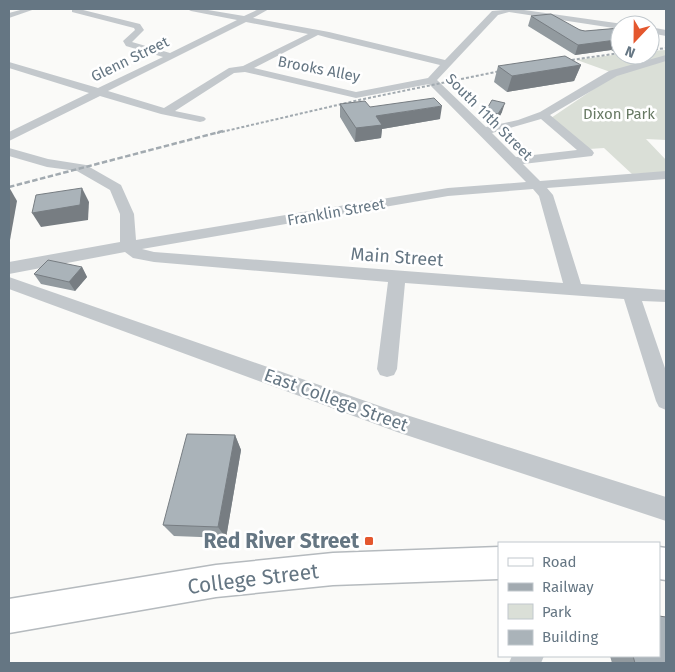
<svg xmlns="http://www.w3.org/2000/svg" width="675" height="672" font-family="'Fira Sans',sans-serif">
<rect width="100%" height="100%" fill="#fafaf8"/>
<path fill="#dadfd7" d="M 666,50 L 666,140 L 646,139 L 666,160 L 666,172 L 632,174 L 604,148 L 589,149 L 551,118 L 616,74 L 577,60 L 620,54 L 650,55 L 650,51 Z"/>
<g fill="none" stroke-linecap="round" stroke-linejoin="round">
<defs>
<g id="major">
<path d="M 499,547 L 499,579 L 333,585 L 216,597 L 9,633 L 9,599 L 216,565 L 333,553 Z"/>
<path d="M 659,547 L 666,548 L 666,580 L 659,579 Z"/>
</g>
</defs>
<use href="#major" stroke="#b5babe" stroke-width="3"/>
<g fill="#c3c8cc" fill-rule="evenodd">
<path d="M 24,9 L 35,9 L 9,18 L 9,13 Z"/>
<path d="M 72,9 L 79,9 L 140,24 L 144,30 L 132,42 L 170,53 L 237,20 L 191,11 L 187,9 L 202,9 L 244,16 L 259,9 L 269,9 L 253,18 L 329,32 L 445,60 L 492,11 L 517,9 L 623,24 L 620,25 L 620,29 L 509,12 L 498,15 L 437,80 L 486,127 L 518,120 L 540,112 L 609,71 L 666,55 L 666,61 L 617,76 L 550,115 L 592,150 L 594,153 L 592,156 L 523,164 L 540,181 L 666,171 L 666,179 L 547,188 L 553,195 L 581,284 L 666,290 L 666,302 L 642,301 L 666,371 L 666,410 L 659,407 L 656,401 L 624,299 L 405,283 L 397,369 L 394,375 L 387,377 L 380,375 L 377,369 L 388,282 L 154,262 L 133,258 L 125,252 L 9,274 L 9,262 L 120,242 L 120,214 L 110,190 L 77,171 L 47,167 L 9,156 L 9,148 L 48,159 L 86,165 L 121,185 L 134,214 L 136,240 L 448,188 L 526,182 L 429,84 L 356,98 L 245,72 L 234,73 L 175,111 L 204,117 L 206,119 L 204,121 L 200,122 L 161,114 L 100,96 L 9,141 L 9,132 L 89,93 L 9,68 L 9,62 L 98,88 L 163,57 L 126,46 L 123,41 L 135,30 L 134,28 L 72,12 ZM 246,22 L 308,34 L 243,66 L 229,68 L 164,108 L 108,91 ZM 318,35 L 329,38 L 440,65 L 428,78 L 356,92 L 254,68 ZM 541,119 L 577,150 L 516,157 L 492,133 ZM 533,189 L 539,196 L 563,283 L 154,252 L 142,249 L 448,196 Z"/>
<path d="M 650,27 L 666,30 L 666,36 L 650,33 Z"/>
<path d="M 9,277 L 397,412 L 666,497 L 666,521 L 397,432 L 9,289 Z"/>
<path d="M 512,656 L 544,656 L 541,663 L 509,663 Z"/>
</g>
<use href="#major" fill="#fff" fill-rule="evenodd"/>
<g stroke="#a2aab0" stroke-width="2" stroke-dasharray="3 2" stroke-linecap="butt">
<path d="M 650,50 L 666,48"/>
<path d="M 557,62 L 620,53"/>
<path d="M 217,133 L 359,100 L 510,69"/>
</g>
<path stroke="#a2aab0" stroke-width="2.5" stroke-dasharray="5.5 2.5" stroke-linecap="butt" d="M 9,187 L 223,131"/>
</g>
<g fill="#929a9f">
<path d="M 531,16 L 585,31 L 620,28 L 620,55 L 650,55 L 654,47 L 649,58 L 632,62 L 611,50 L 575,55 L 528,26 Z"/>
<path d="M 581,65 L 574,81 L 507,92 L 494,82 L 498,66 Z"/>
<path d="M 340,104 L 370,107 L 440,119 L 382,129 L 381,138 L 355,142 L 340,117 Z"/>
<path d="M 485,112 L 502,112 L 496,123 L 483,121 Z"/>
<path d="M 82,267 L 87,277 L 75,291 L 41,284 L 34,274 Z"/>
<path d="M 235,435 L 241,450 L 226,538 L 174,536 L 163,525 Z"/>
<path d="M 610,656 L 659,656 L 666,663 L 612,663 Z"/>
</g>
<g fill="#777d82">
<path d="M 616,40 L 611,50 L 575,55 L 578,45 Z"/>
<path d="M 654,47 L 649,58 L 632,62 L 636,55 L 650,55 L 650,48 Z"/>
<path d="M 581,65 L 574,81 L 507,92 L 512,76 Z"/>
<path d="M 505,103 L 502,112 L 496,123 L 498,114 Z"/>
<path d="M 442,106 L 440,119 L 382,129 L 381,138 L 355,142 L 356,128 L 376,116 Z"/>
<path d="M 9,187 L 17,201 L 10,240 L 9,240 Z"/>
<path d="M 82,188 L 89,202 L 88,220 L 41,227 L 32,213 Z"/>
<path d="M 82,267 L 87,277 L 75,291 L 69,282 Z"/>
<path d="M 235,435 L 241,450 L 226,538 L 218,527 Z"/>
</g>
<g fill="#aab3b9" stroke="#777d82">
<path d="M 551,14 L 580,30 L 585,31 L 620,28 L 620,43 L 616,40 L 578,45 L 531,16 Z"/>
<path d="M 565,56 L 581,65 L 512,76 L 498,66 Z"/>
<path d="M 434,98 L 442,106 L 376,116 L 382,125 L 356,128 L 340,104 L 365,101 L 370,107 Z"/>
<path d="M 492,100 L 505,103 L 498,114 L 485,112 Z"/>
<path d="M 82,188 L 80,205 L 32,213 L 36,195 Z"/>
<path d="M 48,260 L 82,267 L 69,282 L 34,274 Z"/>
<path d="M 187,434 L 235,435 L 218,527 L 163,525 Z"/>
<path d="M 659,616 L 666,617 L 666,663 L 635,663 L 633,656 L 659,656 Z"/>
</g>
<rect fill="#e4572e" stroke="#fff" stroke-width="2" x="364" y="536" width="10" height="10" rx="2.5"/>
<g text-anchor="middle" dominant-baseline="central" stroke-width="5" stroke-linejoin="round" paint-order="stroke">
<g font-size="15" fill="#657683" stroke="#fff">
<text transform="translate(130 59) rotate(-26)">Glenn Street</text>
<text transform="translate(319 69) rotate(11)">Brooks Alley</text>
<text transform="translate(489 117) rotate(45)">South 11th Street</text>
<text transform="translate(336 212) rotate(-10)">Franklin Street</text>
</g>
<g font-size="15" fill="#687a64" stroke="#fff">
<text x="619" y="114">Dixon Park</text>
</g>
<g font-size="18" fill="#657683" stroke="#fff">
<text transform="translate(397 257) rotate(4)">Main Street</text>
<text transform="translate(336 400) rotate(20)">East College Street</text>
</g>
<g font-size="21" font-weight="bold" fill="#657683" stroke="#fff" text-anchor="end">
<text x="359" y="541">Red River Street</text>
</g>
<g font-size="21" fill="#657683" stroke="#fff">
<text transform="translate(253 579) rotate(-7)">College Street</text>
</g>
</g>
<rect width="675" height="672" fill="none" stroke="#657683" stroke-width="20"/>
<rect x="498" y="542" width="162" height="115" fill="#ffffff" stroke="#c1c8cd"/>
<rect x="508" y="558" width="25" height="8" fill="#ffffff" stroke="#c1c8cd"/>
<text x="542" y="567" font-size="15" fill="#657683">Road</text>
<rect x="508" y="583" width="25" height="8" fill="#a2aab0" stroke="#c1c8cd"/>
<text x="542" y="592" font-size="15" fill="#657683">Railway</text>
<rect x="508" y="604" width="25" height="15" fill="#dadfd7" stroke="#c1c8cd"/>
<text x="542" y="617" font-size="15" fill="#657683">Park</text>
<rect x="508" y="630" width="25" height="15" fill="#aab3b9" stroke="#c1c8cd"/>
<text x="542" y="642" font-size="15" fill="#657683">Building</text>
<g transform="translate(635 40) rotate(202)"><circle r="24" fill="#ffffff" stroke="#c1c8cd"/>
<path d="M0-4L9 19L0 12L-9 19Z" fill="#e4572e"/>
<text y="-8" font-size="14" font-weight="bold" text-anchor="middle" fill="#657683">N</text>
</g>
</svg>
